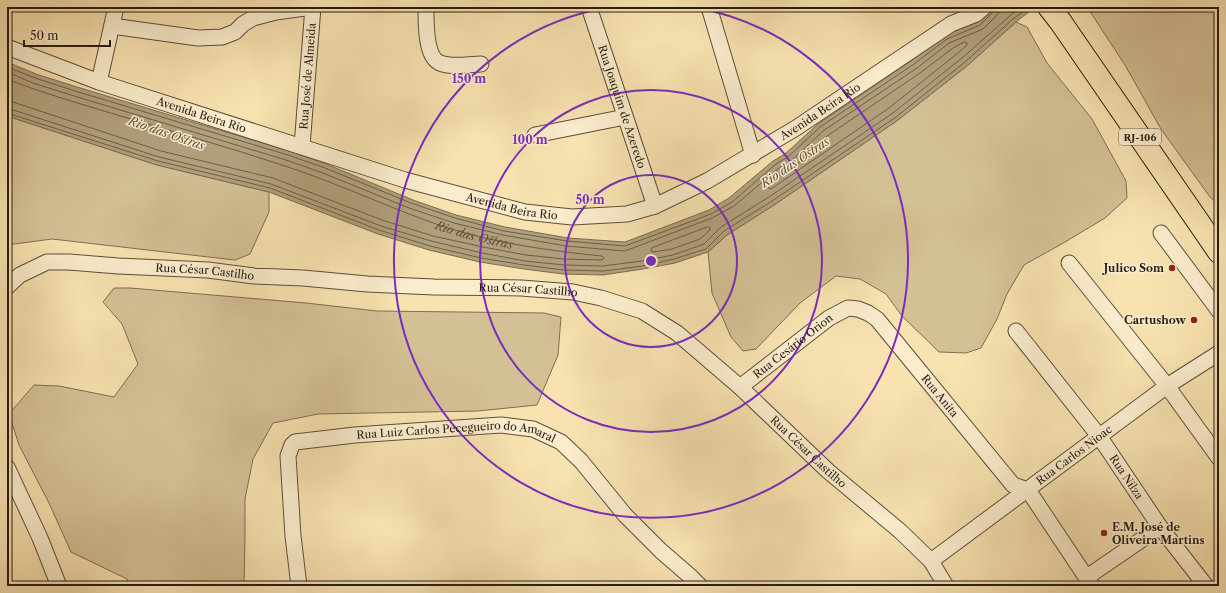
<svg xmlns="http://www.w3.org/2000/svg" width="1226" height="593" font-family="'Libre Caslon Text',serif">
<rect width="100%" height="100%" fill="#f7e2b0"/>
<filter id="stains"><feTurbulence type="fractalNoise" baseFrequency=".005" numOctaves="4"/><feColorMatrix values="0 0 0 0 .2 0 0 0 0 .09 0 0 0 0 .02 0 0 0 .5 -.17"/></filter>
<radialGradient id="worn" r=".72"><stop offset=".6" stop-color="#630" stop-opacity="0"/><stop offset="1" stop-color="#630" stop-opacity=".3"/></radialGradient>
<g fill="#d4c095" stroke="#7e6e54">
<path d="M 1087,7 L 1219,7 L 1219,205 L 1210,197 L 1161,129 L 1125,65 Z"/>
<path d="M 1016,22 L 1027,27 L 1047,63 L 1092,119 L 1126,181 L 1127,198 L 1105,218 L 1065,242 L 1024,265 L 1007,294 L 997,319 L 981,348 L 966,353 L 939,352 L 902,316 L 886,294 L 860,279 L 836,276 L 800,303 L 756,349 L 743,351 L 731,337 L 712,293 L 708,252 L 727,235 L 774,205 L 898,120 L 968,65 Z"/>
<path d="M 7,116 L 157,165 L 269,192 L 269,212 L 250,254 L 235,260 L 52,239 L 7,245 Z"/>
<path d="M 114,288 L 130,288 L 306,303 L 377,311 L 544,313 L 561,317 L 558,355 L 537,405 L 478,411 L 318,414 L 273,423 L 253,459 L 245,499 L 245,538 L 244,586 L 129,586 L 127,579 L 71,552 L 49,503 L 19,445 L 9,414 L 34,385 L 59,386 L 114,397 L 138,364 L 122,324 L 103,302 Z"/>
</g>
<path fill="#b19f7b" stroke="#7a6b52" d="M 992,7 L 1035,7 L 1016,22 L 968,65 L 898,120 L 774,205 L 727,235 L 708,252 L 675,263 L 643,269 L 603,275 L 563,274 L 524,269 L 480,262 L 429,250 L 378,234 L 269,192 L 157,165 L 7,116 L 7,62 L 36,74 L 77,87 L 289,151 L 326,164 L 413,200 L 456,215 L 505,227 L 568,238 L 625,242 L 709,210 L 729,198 L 773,161 L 785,154 L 818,124 L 911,61 L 945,35 L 978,22 Z"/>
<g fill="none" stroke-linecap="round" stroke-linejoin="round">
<g stroke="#6c5e48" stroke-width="1">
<path d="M 965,42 L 967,43 L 967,45 L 958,53 L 889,108 L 771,189 L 768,188 L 768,185 L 782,173 L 795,166 L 827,136 L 920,73 L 953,48 Z"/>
<path d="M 7,67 L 35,78 L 75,91 L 288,155 L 325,168 L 411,203 L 455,218 L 504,231 L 567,241 L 625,246 L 711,214 L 732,202 L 776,164 L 788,157 L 820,127 L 914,64 L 947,39 L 980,25 L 991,14 L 994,10 L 995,7"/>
<path d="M 7,72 L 33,83 L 74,96 L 286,160 L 323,173 L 409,208 L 454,223 L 503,235 L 566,246 L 625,251 L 712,218 L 734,206 L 779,168 L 791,161 L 823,131 L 917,68 L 949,43 L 983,29 L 998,14 L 1000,7"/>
<path id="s1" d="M 7,79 C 42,93 78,103 114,114 C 171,131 228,147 285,166 C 341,184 395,211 451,229 C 500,244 552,251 602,256 L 604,258 L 602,260 L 564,259 L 526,255 L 483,247 L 433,236 L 382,220 L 273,178 L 161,151 L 13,102 L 7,102"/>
<path d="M 7,108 L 159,157 L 271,184 L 381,226 L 431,241 L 482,253 L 525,261 L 564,265 L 603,266 L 642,261 L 673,255 L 704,244 L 721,227 L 769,197 L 893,113 L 962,58 L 1020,7"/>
<path d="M 7,113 L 158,161 L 270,188 L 379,230 L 430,246 L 481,258 L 524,265 L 564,270 L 603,271 L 643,266 L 674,259 L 706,249 L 724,231 L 772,201 L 896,117 L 965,62 L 1013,19 L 1029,7"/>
<path d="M 708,227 L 710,228 L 710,230 L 700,239 L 672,249 L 653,252 L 651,251 L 652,248 Z"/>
</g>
<defs>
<g id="minor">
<path d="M 426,7 C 426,21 425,57 440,63 C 452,68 469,64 481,64"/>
<path id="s2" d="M 589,7 L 655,206"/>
<path d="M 709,7 L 753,155"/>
<path d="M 112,26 L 198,38 L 222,37 L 235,32 L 243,24 L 253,18 L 276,12 L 312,7"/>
<path id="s3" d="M 7,47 L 99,82 L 405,180 L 525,212 L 572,217 L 627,214 L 655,206 L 707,181 L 796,128 L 951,24 L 976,14 L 984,7"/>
<path d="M 99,82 L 116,7"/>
<path d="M 535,135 L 625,117"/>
<path id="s4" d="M 302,146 L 313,7"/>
<path d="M 1161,233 L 1219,311"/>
<path d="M 1069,263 L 1167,386 L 1219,458"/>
<path id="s5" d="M 7,287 L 20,275 L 47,262 L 69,262 L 118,266 L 208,270 L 254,276 L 303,278 L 367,284 L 434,287 L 521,288 L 573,292 L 601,298 L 642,311 L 677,333 L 740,387 L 828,471 L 900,531 L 931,561 L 946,586"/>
<path id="s6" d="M 1016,331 L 1099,436 L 1160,527 L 1206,586"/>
<path id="s7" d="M 740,387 L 829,318 L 848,308 L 858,309 L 868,313 L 877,319 L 1013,485 L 1028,490 L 1092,586"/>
<path d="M 7,467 L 40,538 L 59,586"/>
<path id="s8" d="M 931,561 L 1167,386 L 1219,353"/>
<path d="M 1087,577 L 1160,527"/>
<path id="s9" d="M 299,586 L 293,536 L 288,456 L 292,445 L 295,442 L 355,435 L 501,425 L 533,429 L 561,442 L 581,461 L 625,515 L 661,551 L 691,577 L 700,586"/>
</g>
<path id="highway" d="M 1049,7 L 1060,21 L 1219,252"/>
</defs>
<use href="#minor" stroke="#5c4e3b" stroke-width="17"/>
<use href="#highway" stroke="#281c14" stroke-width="24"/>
<use href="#minor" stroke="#faeccc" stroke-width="15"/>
<use href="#highway" stroke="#f7e2b0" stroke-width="22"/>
</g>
<g fill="none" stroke="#7b2cbf" stroke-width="2">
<circle cx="651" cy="261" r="86"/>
<circle cx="651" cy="261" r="171"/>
<path d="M691 7A257 257 0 1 1 611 7"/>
</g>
<g fill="#8f2418" stroke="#faeccc" stroke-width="1.5">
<circle cx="1172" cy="268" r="4"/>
<circle cx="1194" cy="320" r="4"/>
<circle cx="1104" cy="533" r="4"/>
</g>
<g text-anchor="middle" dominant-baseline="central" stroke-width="3" stroke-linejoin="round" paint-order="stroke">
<rect fill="#faeccc" stroke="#675a4b" stroke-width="1" x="1119" y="129" width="42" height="16" rx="3"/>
<g font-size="10" font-weight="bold" fill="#281c14">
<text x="1140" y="137">RJ-106</text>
</g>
<g font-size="11" fill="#281c14" stroke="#faeccc">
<text stroke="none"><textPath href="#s4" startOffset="70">Rua José de Almeida</textPath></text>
<text stroke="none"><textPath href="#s2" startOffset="105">Rua Joaquim de Azeredo</textPath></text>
<text stroke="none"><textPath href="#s3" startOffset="866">Avenida Beira Rio</textPath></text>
<text stroke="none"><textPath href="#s3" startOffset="206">Avenida Beira Rio</textPath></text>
<text stroke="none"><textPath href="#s3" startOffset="530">Avenida Beira Rio</textPath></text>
<text stroke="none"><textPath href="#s5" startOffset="206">Rua César Castilho</textPath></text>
<text stroke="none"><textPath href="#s5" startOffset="530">Rua César Castilho</textPath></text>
<text stroke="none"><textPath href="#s7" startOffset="67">Rua Cesário Orion</textPath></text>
<text stroke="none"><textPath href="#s7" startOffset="265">Rua Anita</textPath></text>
<text stroke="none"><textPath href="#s9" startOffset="309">Rua Luiz Carlos Pecegueiro do Amaral</textPath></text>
<text stroke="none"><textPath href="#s5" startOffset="865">Rua César Castilho</textPath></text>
<text stroke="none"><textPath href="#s8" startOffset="178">Rua Carlos Nioac</textPath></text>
<text stroke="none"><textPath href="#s6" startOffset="183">Rua Nilza</textPath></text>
</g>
<g font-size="11" font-weight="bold" fill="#281c14" stroke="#faeccc" text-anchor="end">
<text x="1164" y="268">Julico Som</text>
<text x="1186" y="320">Cartushow</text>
<text x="1112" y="527" text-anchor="start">E.M. José de<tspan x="1112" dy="13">Oliveira Martins</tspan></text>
</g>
<g font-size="12" font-style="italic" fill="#5f503d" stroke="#faeccc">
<text transform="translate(167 133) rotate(19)">Rio das Ostras</text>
<text transform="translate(795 162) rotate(-34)">Rio das Ostras</text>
<text stroke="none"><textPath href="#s1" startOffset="493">Rio das Ostras</textPath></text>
</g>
</g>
<circle cx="651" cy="261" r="6" fill="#7b2cbf" stroke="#faeccc" stroke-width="2"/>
<g font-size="12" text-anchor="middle" font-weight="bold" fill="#7b2cbf" stroke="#faeccc" stroke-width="3" stroke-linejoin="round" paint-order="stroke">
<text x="469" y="83">150 m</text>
<text x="530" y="144">100 m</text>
<text x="590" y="204">50 m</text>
</g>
<rect width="1226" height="593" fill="none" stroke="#f7e2b0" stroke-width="24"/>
<rect x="8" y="8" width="1210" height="577" fill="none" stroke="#281c14" stroke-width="2"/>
<rect x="12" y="12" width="1202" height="569" fill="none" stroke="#281c14"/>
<path d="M24 40v6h86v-6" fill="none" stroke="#281c14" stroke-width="2"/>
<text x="30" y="40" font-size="12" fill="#281c14" stroke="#faeccc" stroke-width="3" paint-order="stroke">50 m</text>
<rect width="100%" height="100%" filter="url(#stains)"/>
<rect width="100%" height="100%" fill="url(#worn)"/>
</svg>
